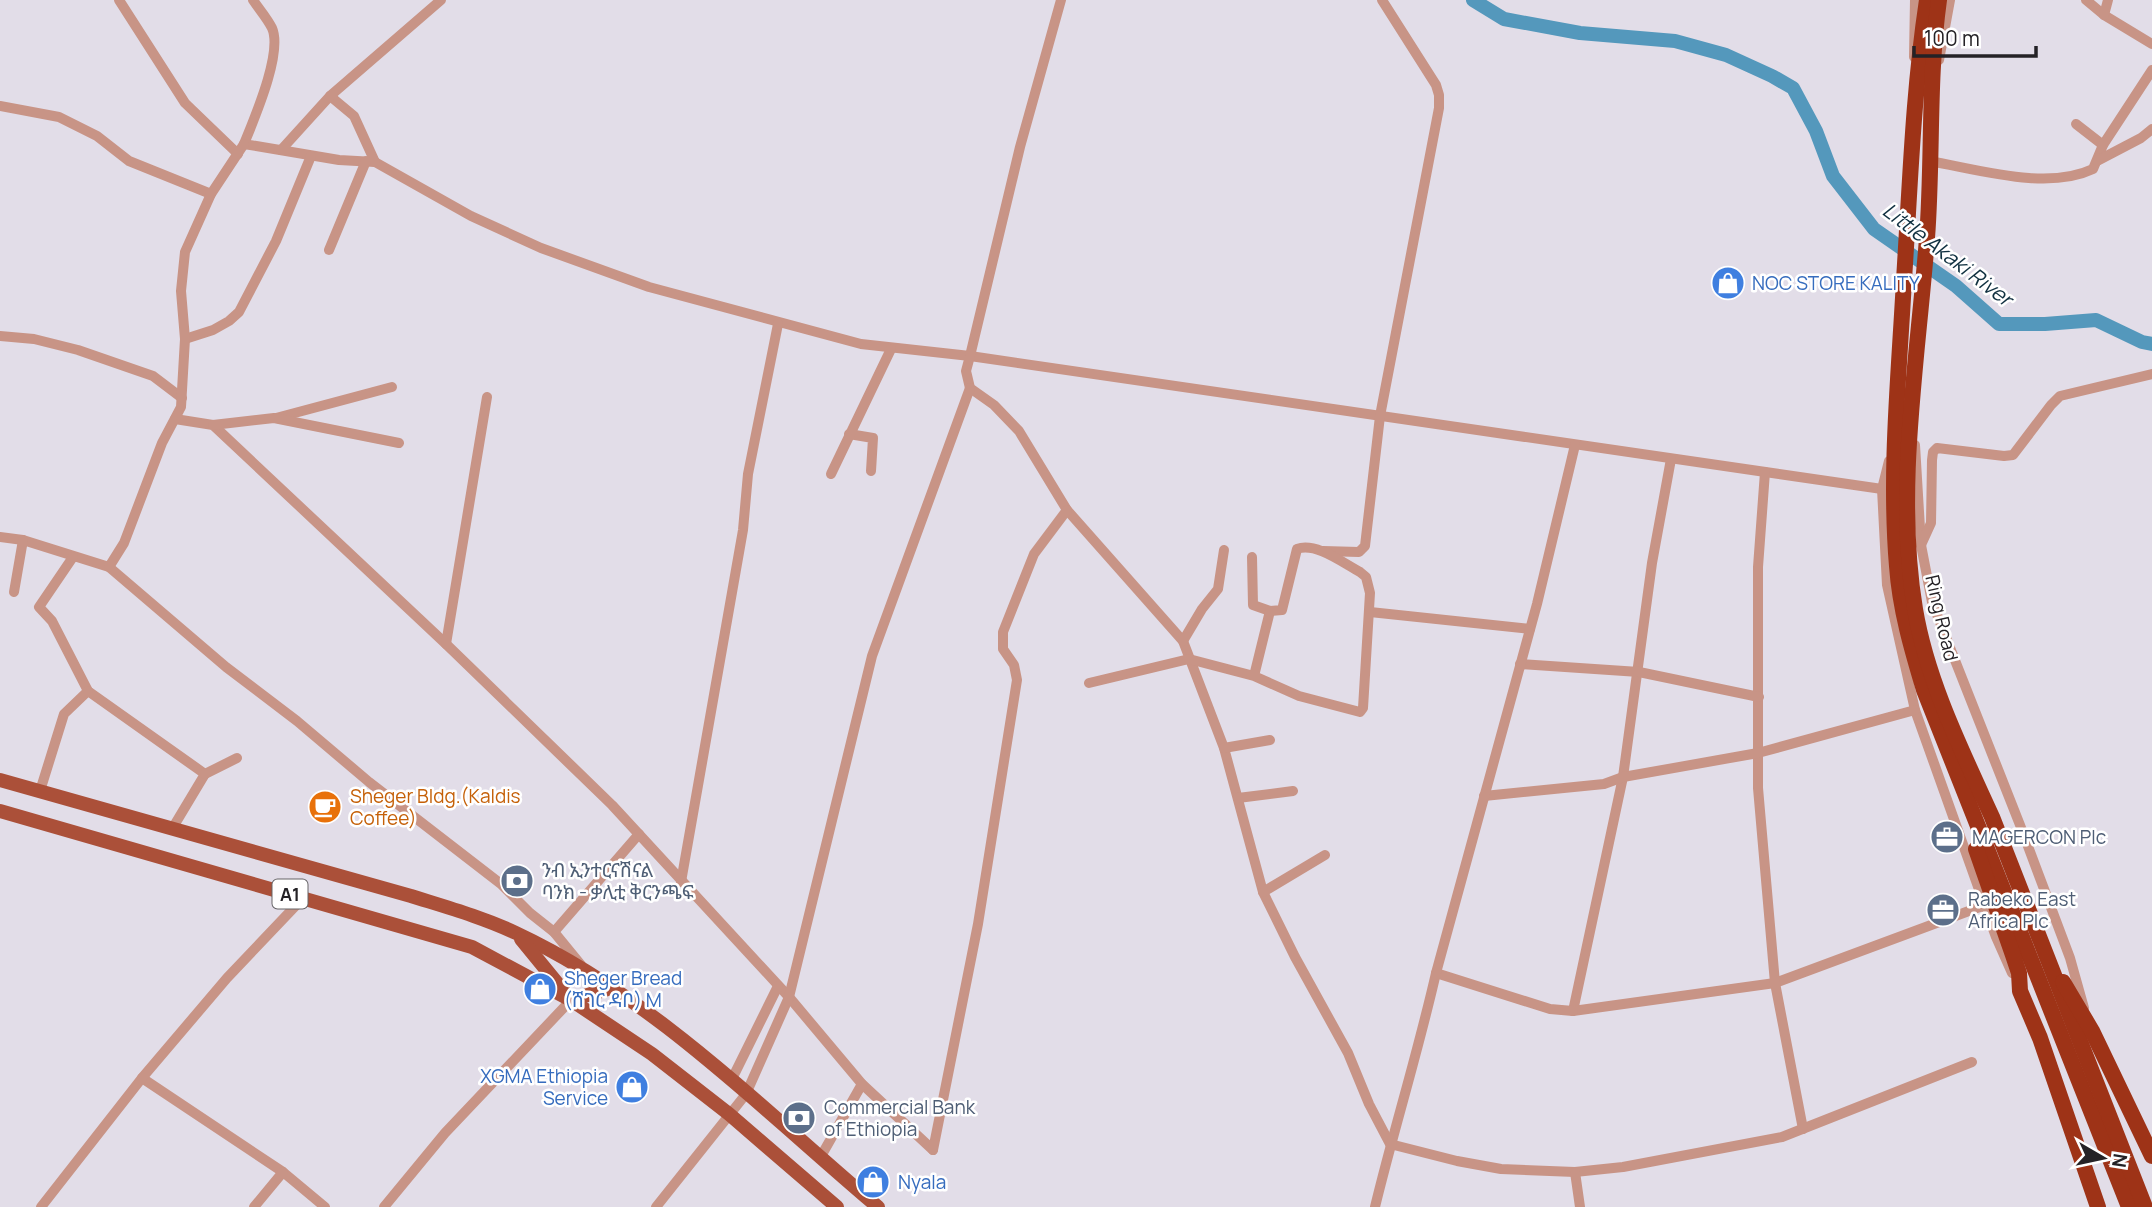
<svg xmlns="http://www.w3.org/2000/svg" width="2152" height="1207" font-family="Manrope,'Noto Sans Ethiopic',sans-serif">
<rect width="100%" height="100%" fill="#e2dde8"/>
<g fill="none" stroke-linecap="round" stroke-linejoin="round">
<path stroke="#5498bc" stroke-width="14" d="M 1473,0 L 1504,19 L 1580,33 L 1675,41 L 1726,55 L 1772,76 L 1793,88 L 1816,131 L 1833,176 L 1874,229 L 1956,286 L 1999,324 L 2045,324 L 2096,320 L 2142,342 L 2152,344"/>
<g stroke="#c89486" stroke-width="10">
<path d="M 119,0 L 185,103 L 238,154"/>
<path d="M 253,0 C 259,9 267,18 272,28 C 283,53 254,119 244,144 L 339,160 L 375,162 L 471,216 L 541,248 L 649,287 L 861,344 L 970,356 L 1882,489"/>
<path d="M 1061,0 L 1020,147 L 970,356 L 966,371 L 970,388 L 994,405 L 1019,431 L 1067,510 L 1183,641 L 1224,748 L 1263,892 L 1295,957 L 1348,1053 L 1369,1104 L 1390,1144 L 1457,1161 L 1501,1169 L 1575,1172 L 1623,1167 L 1782,1137 L 1972,1062"/>
<path d="M 2086,0 L 2104,15 L 2152,44"/>
<path d="M 2104,15 L 2108,0"/>
<path d="M 1914,57 L 1915,0"/>
<path d="M 1939,60 L 1950,0"/>
<path d="M 330,96 L 354,116 L 375,162"/>
<path d="M 0,106 L 59,117 L 97,136 L 129,161 L 211,194"/>
<path d="M 2076,124 L 2103,145"/>
<path d="M 281,150 L 330,96 L 441,0"/>
<path d="M 1929,161 C 1977,169 2047,191 2093,169 L 2103,145 L 2152,70"/>
<path d="M 2097,161 L 2141,138 L 2152,129"/>
<path d="M 329,250 L 366,161"/>
<path d="M 0,336 L 34,339 L 78,350 L 153,376 L 182,398"/>
<path d="M 185,339 L 213,330 L 229,321 L 239,312 L 276,241 L 311,156"/>
<path d="M 276,418 L 392,387"/>
<path d="M 175,419 L 213,425 L 446,644 L 612,805 L 789,997 L 862,1084 L 933,1150"/>
<path d="M 213,425 L 274,418 L 399,443"/>
<path d="M 849,434 L 873,438 L 871,471"/>
<path d="M 1915,445 L 1921,545 L 1932,602 L 2020,825 L 2070,958 L 2084,1008"/>
<path d="M 1671,459 L 1652,563 L 1623,777 L 1573,1011 L 1775,983 L 1985,905"/>
<path d="M 1889,461 L 1882,489 L 1887,585 L 1915,710 L 1996,937 L 2012,973"/>
<path d="M 1765,472 L 1758,567 L 1758,788 L 1775,983 L 1803,1129"/>
<path d="M 831,474 L 891,349"/>
<path d="M 0,537 L 23,540 L 109,567 L 226,667 L 297,721 L 369,782 L 501,884 L 530,913 L 554,932 L 581,965"/>
<path d="M 1921,545 L 1931,523 L 1932,460 L 1933,452 L 1937,448 L 2004,456 L 2013,455 L 2051,405 L 2060,396 L 2152,374"/>
<path d="M 1323,551 L 1359,552 L 1365,546 L 1380,416 L 1439,108 L 1439,95 L 1436,85 L 1382,0"/>
<path d="M 73,557 L 39,607 L 52,621 L 88,691 L 205,774 L 172,829"/>
<path d="M 1252,557 L 1253,605 L 1270,611"/>
<path d="M 109,567 L 124,543 L 162,443 L 181,407 L 185,339 L 181,291 L 185,252 L 211,194 L 244,144"/>
<path d="M 14,592 L 23,540"/>
<path d="M 1370,612 L 1530,629"/>
<path d="M 1183,641 L 1202,609 L 1218,589 L 1224,550"/>
<path d="M 446,644 L 487,397"/>
<path d="M 1520,664 L 1639,672 L 1759,697"/>
<path d="M 1089,683 L 1189,659 L 1254,676 L 1299,696 L 1360,712 L 1363,708 L 1370,593 L 1366,577 L 1360,572 C 1343,563 1316,542 1297,549 L 1282,610 L 1270,611 L 1254,676"/>
<path d="M 1224,748 L 1270,740"/>
<path d="M 205,774 L 237,758"/>
<path d="M 40,791 L 64,714 L 88,691"/>
<path d="M 1484,796 L 1604,784 L 1623,777 L 1758,753 L 1915,710"/>
<path d="M 1238,798 L 1293,791"/>
<path d="M 681,882 L 743,530 L 748,474 L 778,324"/>
<path d="M 1263,892 L 1325,855"/>
<path d="M 554,932 L 639,834"/>
<path d="M 1436,973 L 1550,1009 L 1573,1011"/>
<path d="M 142,1078 L 283,1172 L 325,1207"/>
<path d="M 731,1081 L 778,986"/>
<path d="M 933,1150 L 978,924 L 1017,680 L 1014,665 L 1003,649 L 1003,632 L 1034,554 L 1067,510"/>
<path d="M 820,1158 L 862,1084"/>
<path d="M 1575,1172 L 1580,1207"/>
<path d="M 41,1207 L 142,1078 L 227,978 L 303,898"/>
<path d="M 254,1207 L 283,1172"/>
<path d="M 384,1207 L 445,1133 L 571,1000"/>
<path d="M 656,1207 L 746,1094 L 789,997 L 872,656 L 970,388"/>
<path d="M 1375,1207 C 1394,1129 1418,1052 1436,973 L 1537,604 L 1575,445"/>
</g>
<g stroke="#ab5039" stroke-width="14">
<path d="M 0,780 L 411,896 C 446,907 482,917 516,933 C 653,997 763,1110 878,1207"/>
<path d="M 0,811 L 472,947 L 571,1000 L 652,1054 L 729,1114 L 837,1207"/>
<path d="M 521,939 L 566,994"/>
<path d="M 571,1000 L 611,988"/>
</g>
<g stroke="#9e3317" stroke-width="16">
<path d="M 1927,0 C 1913,92 1910,187 1904,280 C 1899,375 1889,472 1897,566 C 1900,609 1912,650 1924,690 L 2129,1207"/>
<path d="M 1939,0 C 1928,79 1933,159 1927,238 C 1918,359 1895,489 1915,609 C 1927,681 1962,751 1992,817 L 2145,1207"/>
<path d="M 1976,849 L 2013,955 L 2019,973 L 2020,991 L 2040,1038 L 2098,1207"/>
<path d="M 2063,982 L 2092,1031 L 2152,1156"/>
</g>
</g>
<defs>
<symbol id="shop-disc" viewBox="-11 -11 22 22"><circle r="9.5" fill="#3f7fe0" stroke="#fff"/><path d="M-5-2.5h2.3a2.7 3.5 0 0 1 5.4 0H5L5.5 6h-11ZM-1.5-2.5h3a1.5 2.3 0 0 0-3 0Z" fill="#fff"/></symbol>
<symbol id="cafe-disc" viewBox="-11 -11 22 22"><circle r="9.5" fill="#e8710a" stroke="#fff"/><path d="M-5.5-4.5H6V0H3Q3 3.5 0 3.5H-2.5Q-5.5 3.5-5.5 0ZM3-3.2v2h1.7v-2ZM-6 4.5H4V6H-6Z" fill="#fff"/></symbol>
<symbol id="office-disc" viewBox="-11 -11 22 22"><circle r="9.5" fill="#5c6f8a" stroke="#fff"/><path d="M-6-3h4V-5.5h4V-3h4V5H-6ZM-1-4.5V-3h2v-1.5ZM-6 0V1H6V0Z" fill="#fff"/></symbol>
<symbol id="bank-disc" viewBox="-11 -11 22 22"><circle r="9.5" fill="#5c6f8a" stroke="#fff"/><path d="M-6-4H6V4H-6ZM0-2.3a2.3 2.3 0 1 0 0 4.6a2.3 2.3 0 1 0 0-4.6Z" fill="#fff"/></symbol>
</defs>
<g fill-rule="evenodd">
<use href="#shop-disc" x="1709" y="264" width="38" height="38"/>
<use href="#cafe-disc" x="306" y="788" width="38" height="38"/>
<use href="#office-disc" x="1928" y="818" width="38" height="38"/>
<use href="#bank-disc" x="498" y="862" width="38" height="38"/>
<use href="#office-disc" x="1924" y="891" width="38" height="38"/>
<use href="#shop-disc" x="521" y="970" width="38" height="38"/>
<use href="#shop-disc" x="613" y="1068" width="38" height="38"/>
<use href="#bank-disc" x="780" y="1099" width="38" height="38"/>
<use href="#shop-disc" x="854" y="1163" width="38" height="38"/>
</g>
<g text-anchor="middle" dominant-baseline="central" stroke-width="5" stroke-linejoin="round" paint-order="stroke">
<rect fill="#fff" stroke="#666467" stroke-width="2" x="272.5" y="879.5" width="35" height="29" rx="5"/>
<g font-size="18" font-weight="bold" fill="#242226">
<text x="290" y="894">A1</text>
</g>
<g font-size="19" fill="#366cbe" stroke="#fff" text-anchor="start">
<text x="1752" y="283">NOC STORE KALITY</text>
<text x="564" y="978">Sheger Bread<tspan x="564" dy="22">(ሸገር ዳቦ) M</tspan></text>
<text x="608" y="1076" text-anchor="end">XGMA Ethiopia<tspan x="608" dy="22">Service</tspan></text>
<text x="898" y="1182">Nyala</text>
</g>
<g font-size="19" fill="#242226" stroke="#fff">
<text transform="translate(1942 618) rotate(77)">Ring Road</text>
</g>
<g font-size="19" fill="#c56008" stroke="#fff" text-anchor="start">
<text x="350" y="796">Sheger Bldg.(Kaldis<tspan x="350" dy="22">Coffee)</tspan></text>
</g>
<g font-size="19" fill="#4e5e75" stroke="#fff" text-anchor="start">
<text x="1972" y="837">MAGERCON Plc</text>
<text x="542" y="870">ንብ ኢንተርናሽናል<tspan x="542" dy="22">ባንክ - ቃሊቲ ቅርንጫፍ</tspan></text>
<text x="1968" y="899">Rabeko East<tspan x="1968" dy="22">Africa Plc</tspan></text>
<text x="824" y="1107">Commercial Bank<tspan x="824" dy="22">of Ethiopia</tspan></text>
</g>
<g font-size="21" font-style="italic" fill="#103040" stroke="#fff">
<text transform="translate(1948 254) rotate(37)">Little Akaki River</text>
</g>
</g>
<g transform="translate(2103 1158) rotate(99)" stroke="#ffffff" stroke-width="5" paint-order="stroke">
<path d="M0-5L12 26L0 18L-12 26Z" fill="#242226"/>
<text y="-10" font-size="19" font-weight="bold" text-anchor="middle" fill="#242226">N</text>
</g>
<path d="M1914 46v10h122v-10" fill="none" stroke="#242226" stroke-width="3.5"/>
<text x="1924" y="46" font-size="21" fill="#242226" stroke="#ffffff" stroke-width="5" paint-order="stroke">100 m</text>
</svg>
